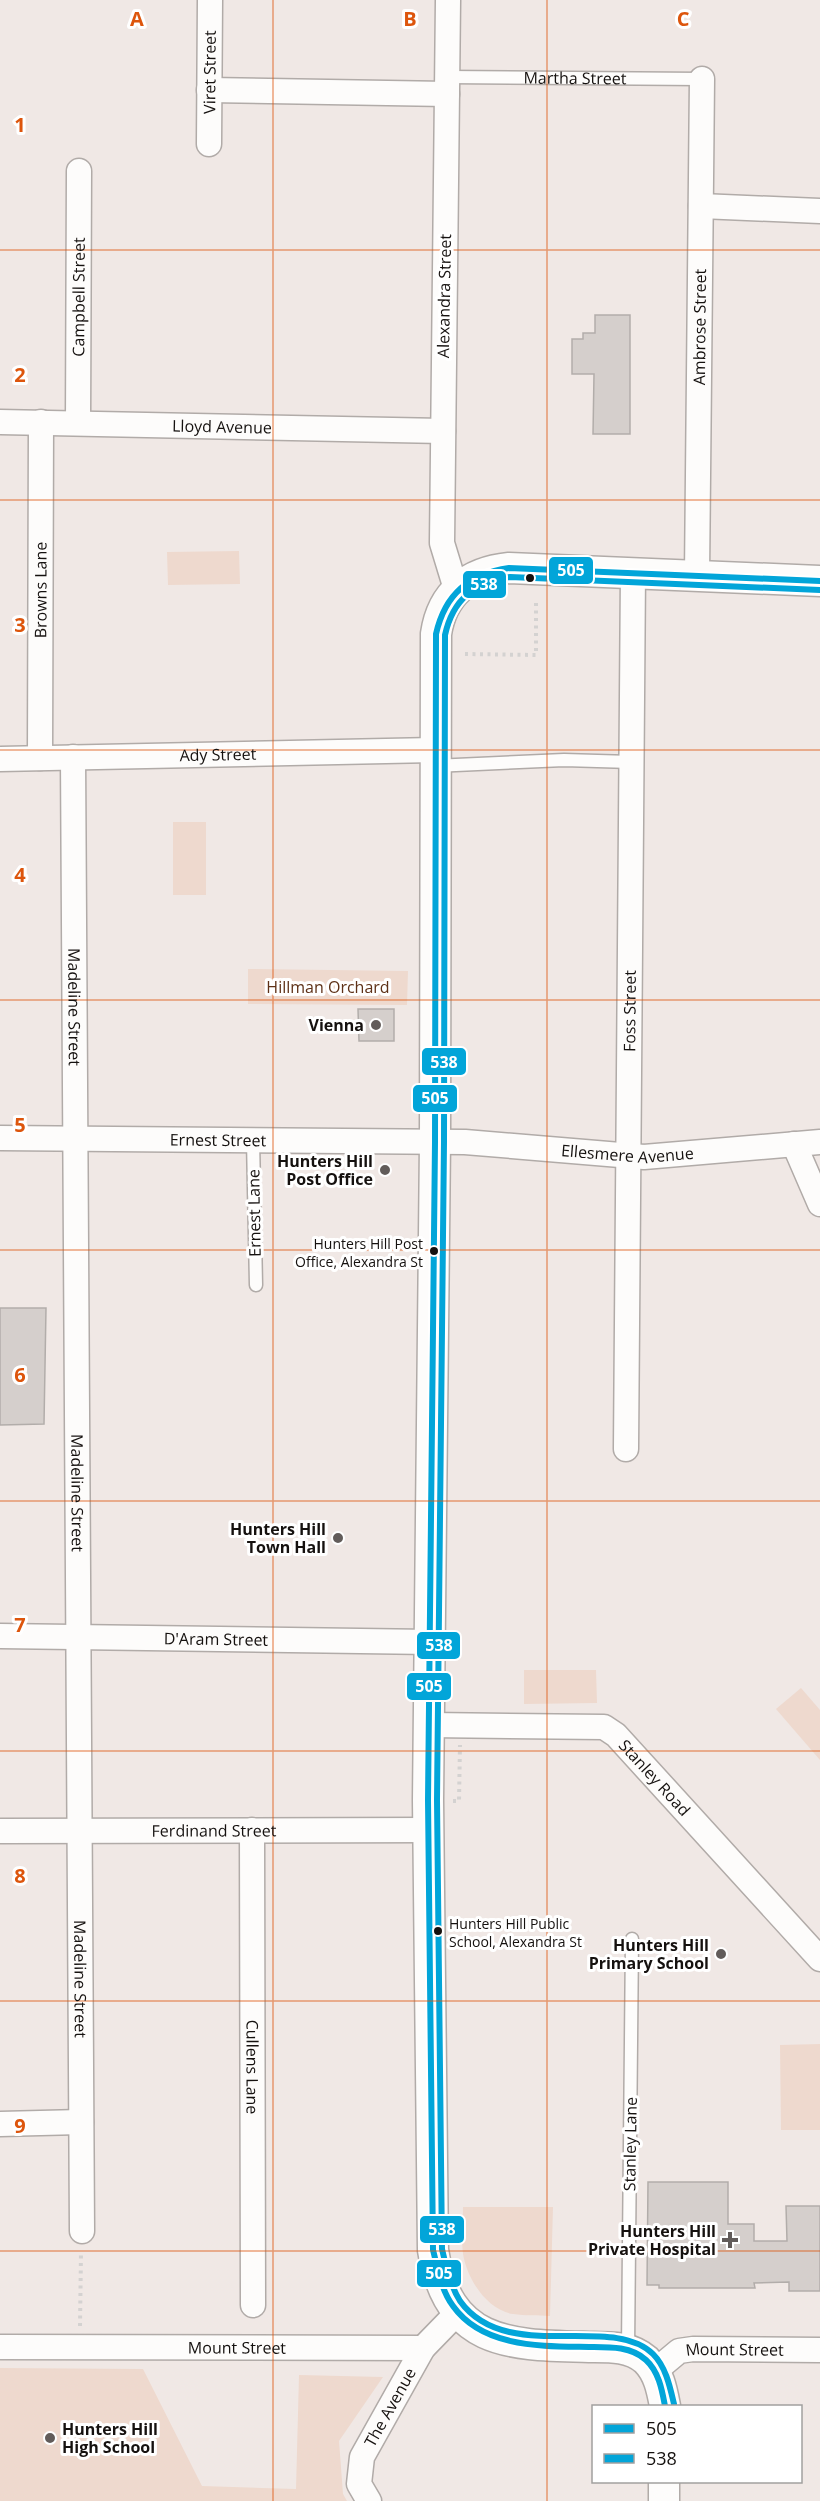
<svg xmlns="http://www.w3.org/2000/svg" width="820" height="2501" font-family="'Open Sans',sans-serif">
<rect width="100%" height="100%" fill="#f0e8e5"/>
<g fill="#eed9ce">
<path d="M 239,551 L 240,584 L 168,585 L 167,552 Z"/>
<rect x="173" y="822" width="33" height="73"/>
<path d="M 248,969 L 408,971 L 407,1005 L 248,1004 Z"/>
<path d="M 524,1670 L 596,1670 L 597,1703 L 524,1704 Z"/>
<path d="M 801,1688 L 820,1710 L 820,1760 L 776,1709 Z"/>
<path d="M 820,2044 L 820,2130 L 781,2130 L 780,2045 Z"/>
<path d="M 463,2207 L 553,2207 L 550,2316 C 538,2315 525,2316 513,2314 C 487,2310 467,2279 463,2254 C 461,2239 463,2222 463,2207 Z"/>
<path d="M 0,2368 L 143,2369 L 202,2486 L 296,2489 L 299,2375 L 383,2377 L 339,2441 L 343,2494 L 347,2501 L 0,2501 Z"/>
</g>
<g fill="#d5cfcc" stroke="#b2adaa" stroke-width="1.5">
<path d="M 595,315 L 630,315 L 630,434 L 593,434 L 594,374 L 572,374 L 572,339 L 583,339 L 583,333 L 595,333 Z"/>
<path d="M 358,1009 L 394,1009 L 394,1041 L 359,1041 Z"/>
<path d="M 0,1308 L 46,1308 L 44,1424 L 0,1425 Z"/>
<path d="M 648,2182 L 728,2182 L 728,2224 L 754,2224 L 754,2241 L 787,2241 L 786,2206 L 820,2206 L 820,2291 L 789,2291 L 789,2282 L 754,2283 L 755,2288 L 659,2288 L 659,2285 L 647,2285 Z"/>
</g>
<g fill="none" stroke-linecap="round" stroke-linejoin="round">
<defs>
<g id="service">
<path id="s1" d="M 447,77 L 702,79"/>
<path d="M 434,766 L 564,760 L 631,762"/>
<path d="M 253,1140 L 256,1285"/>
<path d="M 628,2349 L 632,1939"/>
</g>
<g id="minor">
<path d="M 448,0 L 442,543 L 456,589"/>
<path d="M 209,90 L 447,94"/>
<path id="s2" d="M 209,144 L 210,0"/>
<path d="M 701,206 L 820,211"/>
<path id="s3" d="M 0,422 L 443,431"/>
<path id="s4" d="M 78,423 L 79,171"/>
<path id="s5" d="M 697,575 L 702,79"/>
<path id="s6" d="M 73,757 L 82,2231"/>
<path id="s7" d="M 40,758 L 41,422"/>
<path id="s8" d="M 0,759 L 434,750"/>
<path id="s9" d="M 0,1138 L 465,1142 L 644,1157 L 820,1142"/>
<path d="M 794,1144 L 820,1204"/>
<path id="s10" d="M 626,1449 L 633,572"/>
<path id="s11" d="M 0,1636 L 431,1642"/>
<path id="s12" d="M 430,1725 L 604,1727 L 616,1735 L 820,1959"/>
<path id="s13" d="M 252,1830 L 253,2305"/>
<path id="s14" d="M 0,1831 L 429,1830"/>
<path d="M 0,2124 L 81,2122"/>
<path id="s15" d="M 0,2347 L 423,2348"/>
<path id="s16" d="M 655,2371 L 679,2351 L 693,2349 L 820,2350"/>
<path id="s17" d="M 369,2501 L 359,2484 L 362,2457 L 423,2348 L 458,2312"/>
</g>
<g id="tertiary">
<path d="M 665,2406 C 662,2390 659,2373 646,2360 C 630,2346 609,2347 589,2347 C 510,2345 448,2346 433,2250 L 428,1800 L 435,1142 L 436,634 C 442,593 469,572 509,568 L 820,581"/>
<path d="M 664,2501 L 664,2482"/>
</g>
</defs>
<use href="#service" stroke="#b1aba8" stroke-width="15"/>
<use href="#minor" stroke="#b1aba8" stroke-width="27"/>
<use href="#tertiary" stroke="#b1aba8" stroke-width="33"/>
<g stroke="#d4d2d1" stroke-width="4" stroke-dasharray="3 4.5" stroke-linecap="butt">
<path d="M 465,654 L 536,655 L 536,601"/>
<path d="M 453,1801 L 459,1801 L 460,1745"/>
<path d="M 80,2326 L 81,2252"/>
</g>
<use href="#service" stroke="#fdfcfb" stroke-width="12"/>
<use href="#minor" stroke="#fdfcfb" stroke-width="24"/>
<use href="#tertiary" stroke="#fdfcfb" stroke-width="30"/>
<defs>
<path id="bus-1" d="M 665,2406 C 662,2390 659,2372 646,2360 C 631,2346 608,2347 589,2347 C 542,2346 483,2348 453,2306 C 441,2290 438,2269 433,2250 L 428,1800 L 435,1142 L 436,634 C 445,594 469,574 509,568 L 820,581"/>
<path id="bus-2" d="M 674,2404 C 670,2387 666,2367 653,2354 C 611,2313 506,2365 460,2301 C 450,2285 446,2266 442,2249 L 437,1800 L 444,1142 L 445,635 C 453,599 474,583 510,577 L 820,590"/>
</defs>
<use href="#bus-1" stroke="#fff" stroke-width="10"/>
<use href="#bus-2" stroke="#fff" stroke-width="10"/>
<use href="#bus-1" stroke="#02a5d9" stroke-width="6"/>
<use href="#bus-2" stroke="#02a5d9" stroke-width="6"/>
</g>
<path fill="none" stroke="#dd550c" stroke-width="1.5" stroke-opacity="0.55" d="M 273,0 L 273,2501M 547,0 L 547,2501M 0,250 L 820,250M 0,500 L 820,500M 0,750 L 820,750M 0,1000 L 820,1000M 0,1250 L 820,1250M 0,1501 L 820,1501M 0,1751 L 820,1751M 0,2001 L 820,2001M 0,2251 L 820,2251"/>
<g fill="#15110f" stroke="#fff" stroke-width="2">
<circle cx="530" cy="578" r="5"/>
<circle cx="434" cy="1251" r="5"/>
<circle cx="438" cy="1931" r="5"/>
</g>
<g fill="#625c5a" stroke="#fff" stroke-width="2">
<circle cx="376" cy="1025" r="6"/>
<circle cx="385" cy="1170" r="6"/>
<circle cx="338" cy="1538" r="6"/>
<circle cx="721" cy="1954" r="6"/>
<path d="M727 2231h6v6h6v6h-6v6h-6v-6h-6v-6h6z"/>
<circle cx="50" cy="2438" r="6"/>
</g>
<g text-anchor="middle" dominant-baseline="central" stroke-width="6" stroke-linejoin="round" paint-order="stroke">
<g font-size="14" fill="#15110f" stroke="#fff" text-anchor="end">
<text x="423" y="1243">Hunters Hill Post<tspan x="423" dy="18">Office, Alexandra St</tspan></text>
<text x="449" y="1923" text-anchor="start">Hunters Hill Public<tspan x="449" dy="18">School, Alexandra St</tspan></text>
</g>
<g font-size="16" fill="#15110f" stroke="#fff">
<text stroke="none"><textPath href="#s2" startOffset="72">Viret Street</textPath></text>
<text stroke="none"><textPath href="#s1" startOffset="128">Martha Street</textPath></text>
<text transform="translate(444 296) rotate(-89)">Alexandra Street</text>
<text stroke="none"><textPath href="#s4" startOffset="126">Campbell Street</textPath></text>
<text stroke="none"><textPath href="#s5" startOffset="248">Ambrose Street</textPath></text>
<text stroke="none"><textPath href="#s3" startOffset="222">Lloyd Avenue</textPath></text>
<text stroke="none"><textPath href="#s7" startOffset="168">Browns Lane</textPath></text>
<text stroke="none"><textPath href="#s8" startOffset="218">Ady Street</textPath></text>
<text stroke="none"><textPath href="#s6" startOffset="250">Madeline Street</textPath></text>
<text stroke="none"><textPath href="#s10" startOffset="438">Foss Street</textPath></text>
<text stroke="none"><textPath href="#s9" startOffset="218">Ernest Street</textPath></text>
<text stroke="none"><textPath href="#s9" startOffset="628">Ellesmere Avenue</textPath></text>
<text transform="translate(254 1213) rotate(-91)">Ernest Lane</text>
<text stroke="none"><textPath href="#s6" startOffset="736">Madeline Street</textPath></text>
<text stroke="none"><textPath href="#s11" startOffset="216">D'Aram Street</textPath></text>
<text stroke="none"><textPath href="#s12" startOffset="246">Stanley Road</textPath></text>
<text stroke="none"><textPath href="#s14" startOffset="214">Ferdinand Street</textPath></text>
<text stroke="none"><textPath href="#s6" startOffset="1222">Madeline Street</textPath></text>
<text stroke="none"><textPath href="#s13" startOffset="237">Cullens Lane</textPath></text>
<text transform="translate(630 2144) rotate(-89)">Stanley Lane</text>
<text stroke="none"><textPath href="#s15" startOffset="237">Mount Street</textPath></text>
<text stroke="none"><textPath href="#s16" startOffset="87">Mount Street</textPath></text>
<text stroke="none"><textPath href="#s17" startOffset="104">The Avenue</textPath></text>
</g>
<g font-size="16" fill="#5e3117" stroke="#fff">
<text x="328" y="987">Hillman Orchard</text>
</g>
<g font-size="16" font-weight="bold" fill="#15110f" stroke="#fff" text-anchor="end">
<text x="364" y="1025">Vienna</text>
<text x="373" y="1161">Hunters Hill<tspan x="373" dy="18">Post Office</tspan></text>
<text x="326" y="1529">Hunters Hill<tspan x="326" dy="18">Town Hall</tspan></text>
<text x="709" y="1945">Hunters Hill<tspan x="709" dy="18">Primary School</tspan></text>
<text x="716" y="2231">Hunters Hill<tspan x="716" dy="18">Private Hospital</tspan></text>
<text x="62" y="2429" text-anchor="start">Hunters Hill<tspan x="62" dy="18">High School</tspan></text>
</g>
</g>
<g font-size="20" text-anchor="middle" font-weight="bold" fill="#dd550c" stroke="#fff" stroke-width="6" stroke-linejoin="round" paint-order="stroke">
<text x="137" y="26">A</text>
<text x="410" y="26">B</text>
<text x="683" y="26">C</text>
<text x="20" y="132">1</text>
<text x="20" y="382">2</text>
<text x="20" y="632">3</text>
<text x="20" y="882">4</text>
<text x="20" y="1132">5</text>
<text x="20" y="1382">6</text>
<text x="20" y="1632">7</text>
<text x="20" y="1883">8</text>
<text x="20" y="2133">9</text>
</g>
<g stroke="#fff" stroke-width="2">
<rect x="548" y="556" width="46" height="29" rx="6" fill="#02a5d9"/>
<rect x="462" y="570" width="45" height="29" rx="6" fill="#02a5d9"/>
<rect x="421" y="1047" width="46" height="29" rx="6" fill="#02a5d9"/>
<rect x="412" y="1084" width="46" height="29" rx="6" fill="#02a5d9"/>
<rect x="416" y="1631" width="45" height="29" rx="6" fill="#02a5d9"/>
<rect x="406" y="1672" width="46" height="29" rx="6" fill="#02a5d9"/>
<rect x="419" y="2215" width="46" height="29" rx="6" fill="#02a5d9"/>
<rect x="416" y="2259" width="46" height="29" rx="6" fill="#02a5d9"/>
</g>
<g font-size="16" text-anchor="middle" font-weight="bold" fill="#fff">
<text x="571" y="576">505</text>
<text x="484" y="590">538</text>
<text x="444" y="1068">538</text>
<text x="435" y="1104">505</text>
<text x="439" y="1651">538</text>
<text x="429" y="1692">505</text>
<text x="442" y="2235">538</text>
<text x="439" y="2279">505</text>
</g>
<rect x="592" y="2405" width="210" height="78" fill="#ffffff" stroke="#a1a09f" stroke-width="1.5"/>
<rect x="604" y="2424" width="30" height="9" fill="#02a5d9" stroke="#a1a09f" stroke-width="1.5"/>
<text x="646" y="2435" font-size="18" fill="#15110f">505</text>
<rect x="604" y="2454" width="30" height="9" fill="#02a5d9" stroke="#a1a09f" stroke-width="1.5"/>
<text x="646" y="2465" font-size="18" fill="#15110f">538</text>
</svg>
